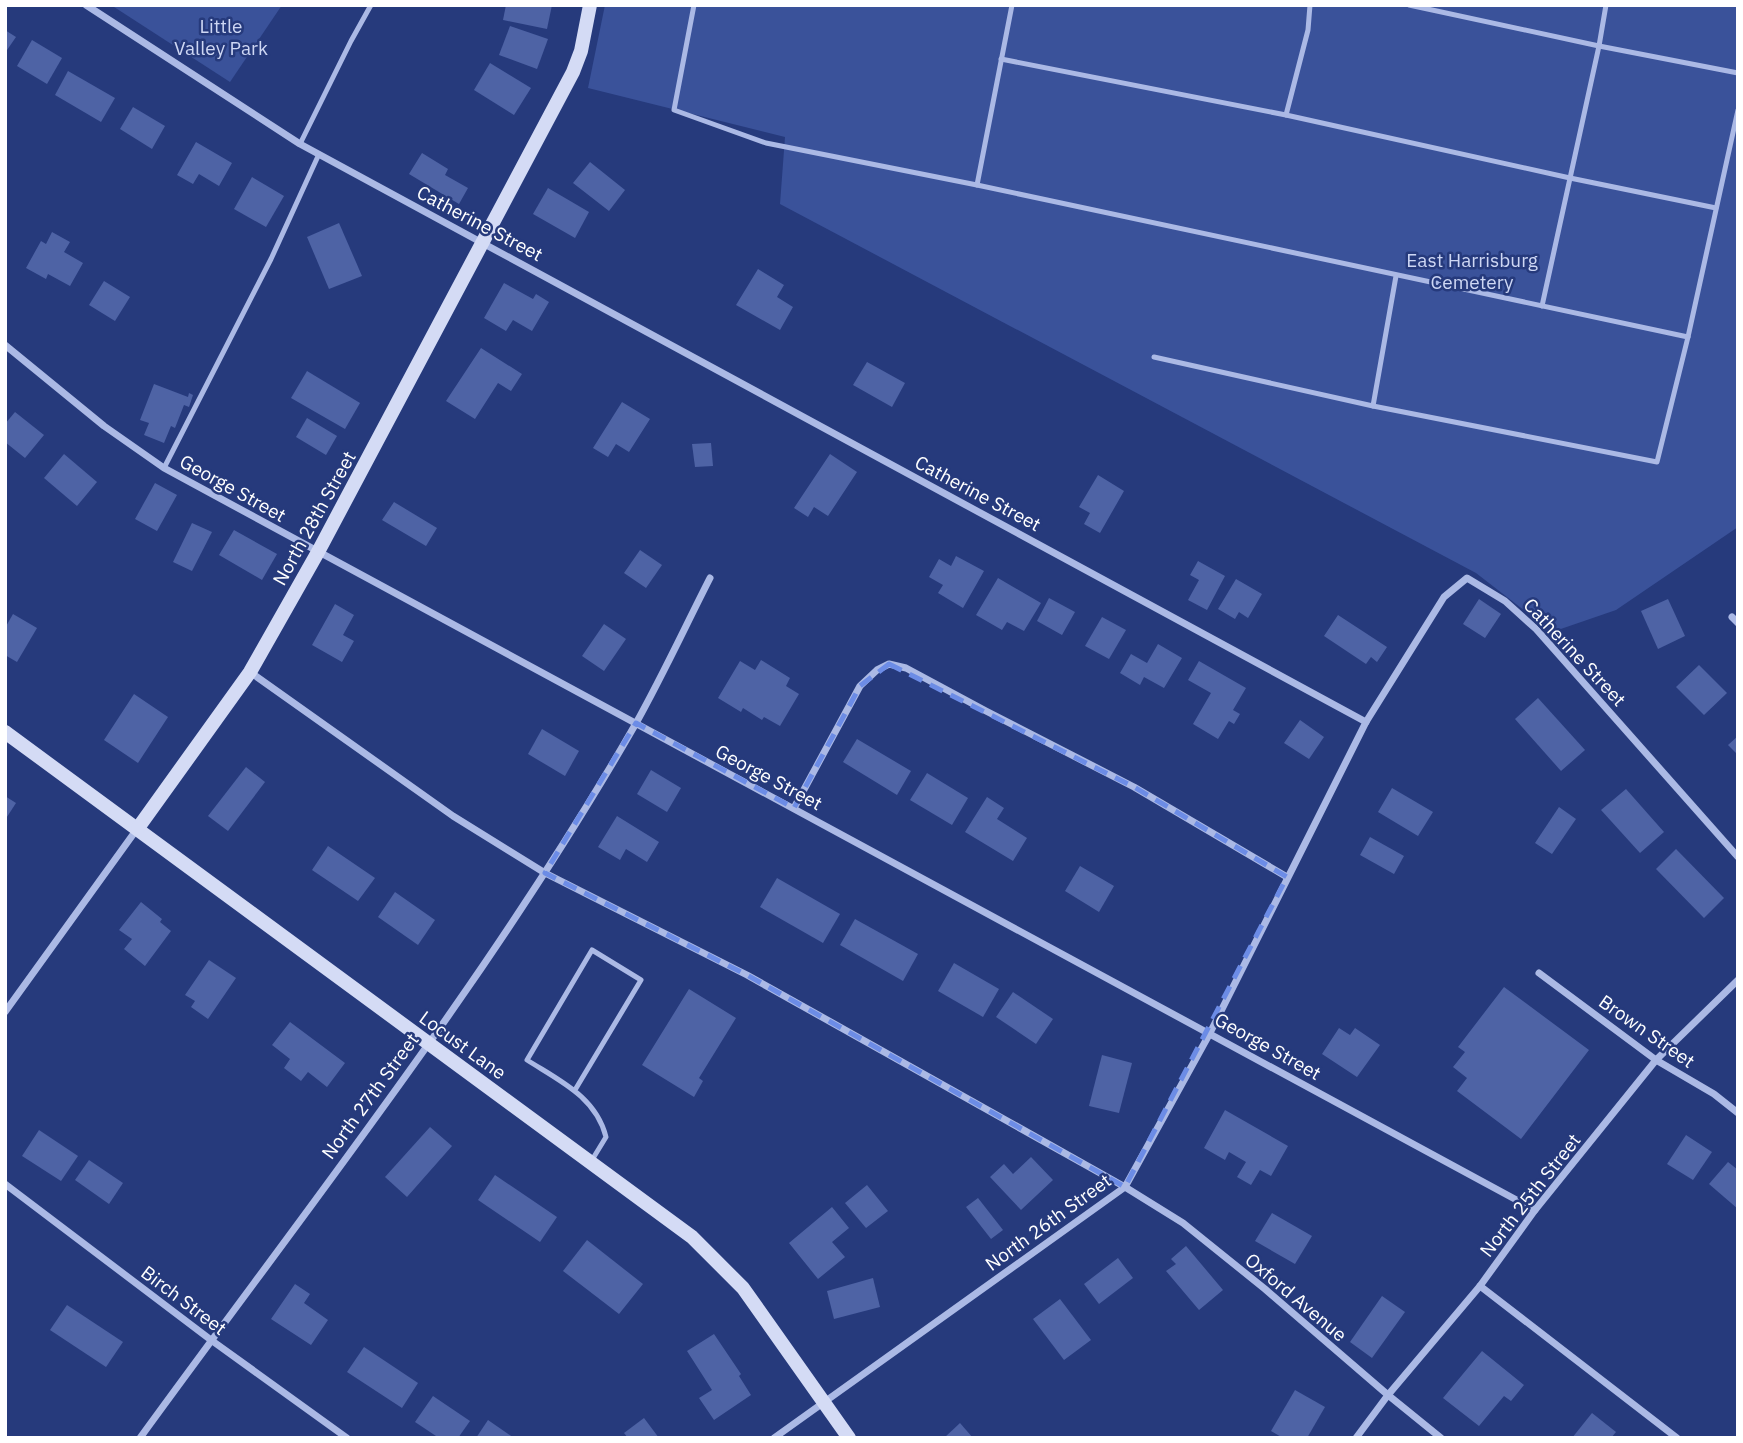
<svg xmlns="http://www.w3.org/2000/svg" width="1743" height="1443" font-family="'IBM Plex Sans',sans-serif">
<rect width="100%" height="100%" fill="#263a7c"/>
<g fill="#3a529a">
<path d="M 111,5 L 282,5 L 230,82 Z"/>
<path d="M 605,5 L 1738,5 L 1738,527 L 1616,610 L 1552,632 L 1476,573 L 780,204 L 785,137 L 588,88 Z"/>
</g>
<g fill="#4e63a5">
<path d="M 506,5 L 552,5 L 547,29 L 503,20 Z"/>
<path d="M 510,26 L 548,39 L 537,69 L 499,55 Z"/>
<path d="M 5,30 L 16,37 L 5,53 Z"/>
<path d="M 32,40 L 62,58 L 47,84 L 17,66 Z"/>
<path d="M 490,63 L 531,88 L 514,115 L 474,90 Z"/>
<path d="M 68,71 L 115,98 L 101,122 L 55,95 Z"/>
<path d="M 133,107 L 165,126 L 152,149 L 120,129 Z"/>
<path d="M 196,142 L 232,163 L 219,186 L 199,174 L 193,184 L 177,175 Z"/>
<path d="M 422,153 L 448,169 L 445,175 L 468,188 L 459,204 L 409,174 Z"/>
<path d="M 590,162 L 625,190 L 609,211 L 573,183 Z"/>
<path d="M 252,177 L 284,196 L 266,227 L 234,209 Z"/>
<path d="M 548,188 L 589,212 L 575,238 L 533,214 Z"/>
<path d="M 339,223 L 362,276 L 329,289 L 307,237 Z"/>
<path d="M 52,232 L 70,242 L 64,252 L 83,263 L 70,286 L 48,274 L 46,279 L 26,268 L 41,241 L 46,244 Z"/>
<path d="M 758,269 L 784,285 L 777,297 L 793,307 L 780,330 L 736,305 Z"/>
<path d="M 104,281 L 130,297 L 115,321 L 89,305 Z"/>
<path d="M 504,283 L 533,299 L 536,294 L 549,302 L 532,331 L 513,320 L 506,331 L 484,318 Z"/>
<path d="M 481,348 L 522,374 L 511,391 L 498,383 L 475,419 L 446,401 Z"/>
<path d="M 867,362 L 905,383 L 892,407 L 853,385 Z"/>
<path d="M 307,371 L 360,403 L 345,429 L 291,398 Z"/>
<path d="M 154,384 L 188,397 L 189,393 L 193,395 L 189,407 L 184,405 L 175,428 L 171,426 L 164,443 L 144,435 L 149,423 L 140,420 Z"/>
<path d="M 622,402 L 650,419 L 629,452 L 616,444 L 608,457 L 593,448 Z"/>
<path d="M 15,412 L 44,435 L 25,458 L 5,442 L 5,424 Z"/>
<path d="M 307,418 L 337,436 L 326,455 L 296,437 Z"/>
<path d="M 711,443 L 713,466 L 695,467 L 692,444 Z"/>
<path d="M 64,454 L 97,482 L 77,506 L 44,478 Z"/>
<path d="M 830,454 L 857,472 L 828,516 L 814,507 L 808,517 L 794,508 Z"/>
<path d="M 1098,475 L 1124,491 L 1100,533 L 1084,524 L 1090,513 L 1079,507 Z"/>
<path d="M 155,483 L 177,495 L 157,531 L 135,519 Z"/>
<path d="M 394,502 L 437,528 L 426,546 L 382,520 Z"/>
<path d="M 192,523 L 212,532 L 192,571 L 173,562 Z"/>
<path d="M 234,530 L 277,554 L 262,580 L 219,555 Z"/>
<path d="M 640,550 L 662,565 L 646,588 L 624,573 Z"/>
<path d="M 956,556 L 984,571 L 963,608 L 938,593 L 943,585 L 929,577 L 939,559 L 951,566 Z"/>
<path d="M 1198,561 L 1225,576 L 1207,610 L 1188,600 L 1199,580 L 1190,575 Z"/>
<path d="M 998,578 L 1041,603 L 1024,631 L 1007,622 L 1002,630 L 976,615 Z"/>
<path d="M 1236,579 L 1262,594 L 1248,618 L 1239,612 L 1235,619 L 1218,609 Z"/>
<path d="M 1049,598 L 1075,612 L 1062,635 L 1037,621 Z"/>
<path d="M 1479,599 L 1501,614 L 1485,638 L 1463,624 Z"/>
<path d="M 1668,599 L 1685,636 L 1658,649 L 1641,611 Z"/>
<path d="M 335,604 L 354,615 L 343,635 L 354,641 L 342,662 L 312,645 Z"/>
<path d="M 13,614 L 37,628 L 17,662 L 5,655 L 5,628 Z"/>
<path d="M 1338,615 L 1387,647 L 1377,662 L 1371,657 L 1366,664 L 1324,636 Z"/>
<path d="M 1102,617 L 1126,630 L 1109,659 L 1085,646 Z"/>
<path d="M 604,624 L 626,639 L 604,671 L 582,656 Z"/>
<path d="M 1158,644 L 1182,658 L 1164,688 L 1144,677 L 1140,685 L 1120,673 L 1131,654 L 1147,663 Z"/>
<path d="M 761,660 L 790,678 L 786,686 L 799,694 L 780,726 L 764,717 L 762,720 L 743,708 L 741,712 L 718,698 L 740,661 L 755,670 Z"/>
<path d="M 1199,661 L 1246,688 L 1233,710 L 1240,714 L 1234,724 L 1229,721 L 1218,739 L 1193,724 L 1211,693 L 1188,680 Z"/>
<path d="M 1699,665 L 1727,693 L 1704,715 L 1676,687 Z"/>
<path d="M 134,694 L 168,717 L 138,763 L 104,740 Z"/>
<path d="M 1538,698 L 1585,750 L 1561,771 L 1515,719 Z"/>
<path d="M 1300,720 L 1324,737 L 1309,759 L 1284,743 Z"/>
<path d="M 542,729 L 579,751 L 565,776 L 528,754 Z"/>
<path d="M 1738,736 L 1738,755 L 1728,745 Z"/>
<path d="M 857,739 L 911,771 L 897,795 L 843,762 Z"/>
<path d="M 246,767 L 265,782 L 228,831 L 208,816 Z"/>
<path d="M 651,770 L 681,788 L 667,812 L 637,794 Z"/>
<path d="M 927,773 L 968,798 L 952,825 L 910,800 Z"/>
<path d="M 1392,788 L 1433,812 L 1418,836 L 1378,812 Z"/>
<path d="M 1626,789 L 1664,832 L 1640,853 L 1601,810 Z"/>
<path d="M 5,796 L 16,803 L 5,820 Z"/>
<path d="M 987,797 L 1004,808 L 997,819 L 1027,838 L 1013,861 L 965,832 Z"/>
<path d="M 1559,807 L 1576,819 L 1552,854 L 1535,843 Z"/>
<path d="M 617,816 L 659,842 L 647,862 L 626,849 L 620,860 L 598,847 Z"/>
<path d="M 1370,837 L 1404,856 L 1394,874 L 1360,855 Z"/>
<path d="M 328,846 L 375,878 L 358,901 L 312,870 Z"/>
<path d="M 1676,849 L 1724,898 L 1704,918 L 1656,869 Z"/>
<path d="M 1080,866 L 1114,886 L 1099,912 L 1065,891 Z"/>
<path d="M 777,878 L 840,914 L 823,943 L 760,907 Z"/>
<path d="M 395,892 L 435,920 L 418,945 L 378,917 Z"/>
<path d="M 141,902 L 162,919 L 160,922 L 171,931 L 145,966 L 124,949 L 132,939 L 119,930 Z"/>
<path d="M 855,919 L 918,954 L 903,981 L 840,945 Z"/>
<path d="M 209,960 L 236,978 L 208,1019 L 191,1007 L 195,1001 L 185,995 Z"/>
<path d="M 954,963 L 999,989 L 983,1017 L 938,991 Z"/>
<path d="M 1504,987 L 1589,1050 L 1521,1139 L 1457,1091 L 1467,1078 L 1453,1067 L 1465,1052 L 1458,1047 Z"/>
<path d="M 689,989 L 736,1018 L 699,1078 L 703,1081 L 694,1097 L 642,1065 Z"/>
<path d="M 1013,992 L 1053,1019 L 1036,1044 L 996,1017 Z"/>
<path d="M 290,1022 L 345,1063 L 327,1087 L 308,1072 L 301,1081 L 284,1068 L 290,1059 L 272,1045 Z"/>
<path d="M 1339,1028 L 1350,1035 L 1355,1028 L 1380,1045 L 1357,1077 L 1322,1054 Z"/>
<path d="M 1102,1055 L 1132,1063 L 1119,1113 L 1089,1106 Z"/>
<path d="M 1225,1110 L 1288,1146 L 1271,1176 L 1260,1170 L 1251,1185 L 1237,1177 L 1246,1162 L 1229,1152 L 1225,1160 L 1204,1148 Z"/>
<path d="M 430,1127 L 452,1146 L 407,1197 L 385,1177 Z"/>
<path d="M 39,1130 L 78,1156 L 61,1181 L 22,1156 Z"/>
<path d="M 1686,1135 L 1712,1152 L 1693,1180 L 1667,1164 Z"/>
<path d="M 1031,1157 L 1053,1180 L 1021,1210 L 990,1177 L 1004,1164 L 1013,1174 Z"/>
<path d="M 89,1160 L 123,1183 L 109,1204 L 75,1180 Z"/>
<path d="M 1728,1162 L 1738,1170 L 1738,1209 L 1709,1184 Z"/>
<path d="M 495,1175 L 557,1217 L 540,1242 L 478,1200 Z"/>
<path d="M 867,1185 L 888,1211 L 866,1228 L 845,1203 Z"/>
<path d="M 978,1198 L 1003,1230 L 991,1239 L 966,1207 Z"/>
<path d="M 832,1207 L 849,1228 L 832,1242 L 845,1257 L 818,1279 L 789,1243 Z"/>
<path d="M 1272,1213 L 1312,1236 L 1295,1264 L 1255,1241 Z"/>
<path d="M 587,1240 L 643,1284 L 619,1314 L 563,1271 Z"/>
<path d="M 1186,1246 L 1223,1290 L 1199,1310 L 1166,1271 L 1176,1264 L 1171,1259 Z"/>
<path d="M 1118,1258 L 1133,1278 L 1099,1304 L 1084,1284 Z"/>
<path d="M 873,1278 L 880,1307 L 834,1319 L 827,1291 Z"/>
<path d="M 295,1284 L 310,1294 L 304,1303 L 328,1320 L 311,1345 L 271,1319 Z"/>
<path d="M 1382,1296 L 1405,1312 L 1372,1358 L 1350,1342 Z"/>
<path d="M 1060,1299 L 1091,1340 L 1064,1360 L 1033,1319 Z"/>
<path d="M 67,1305 L 123,1342 L 106,1367 L 50,1330 Z"/>
<path d="M 714,1334 L 741,1374 L 739,1376 L 751,1395 L 714,1420 L 699,1398 L 712,1390 L 687,1351 Z"/>
<path d="M 364,1347 L 418,1383 L 402,1408 L 347,1372 Z"/>
<path d="M 1482,1351 L 1524,1385 L 1511,1401 L 1504,1396 L 1479,1426 L 1443,1398 Z"/>
<path d="M 1295,1390 L 1325,1407 L 1307,1438 L 1283,1438 L 1271,1431 Z"/>
<path d="M 433,1396 L 470,1421 L 458,1438 L 439,1438 L 415,1422 Z"/>
<path d="M 1592,1413 L 1616,1432 L 1611,1438 L 1572,1438 Z"/>
<path d="M 644,1418 L 659,1438 L 628,1438 L 624,1433 Z"/>
<path d="M 488,1420 L 514,1438 L 476,1438 Z"/>
<path d="M 960,1423 L 973,1438 L 944,1438 Z"/>
</g>
<g fill="none" stroke-linecap="round" stroke-linejoin="round">
<g stroke="#abb9e5" stroke-width="5">
<path d="M 694,5 L 674,110 L 766,143 L 977,185 L 1688,337"/>
<path d="M 1409,5 L 1599,46 L 1738,73"/>
<path d="M 1001,59 L 1286,115 L 1570,178 L 1716,208"/>
<path d="M 1286,115 L 1308,30 L 1310,5"/>
<path d="M 300,144 L 351,41 L 371,5"/>
<path d="M 977,185 L 1012,5"/>
<path d="M 1542,306 L 1599,46 L 1606,5"/>
<path d="M 1154,357 L 1373,406 L 1657,462 L 1688,337 L 1738,110"/>
<path d="M 1373,406 L 1396,276"/>
<path d="M 164,468 L 271,259 L 319,154"/>
<path d="M 575,1090 L 641,980 L 592,950 L 527,1060 C 560,1081 596,1097 606,1137 L 592,1160"/>
</g>
<g stroke="#abb9e5" stroke-width="7">
<path d="M 86,5 L 300,144 L 1366,722"/>
<path d="M 5,345 L 104,426 L 164,468 L 1535,1210"/>
<path d="M 1732,617 L 1738,623"/>
<path d="M 250,672 L 453,816 L 545,873 L 747,975 L 1125,1187 L 1183,1223 L 1265,1289 L 1388,1395 L 1441,1438"/>
<path d="M 794,808 L 860,686 L 877,670 L 889,664 L 906,668 L 986,711 L 1134,787 L 1287,877"/>
<path d="M 1539,973 L 1656,1060 L 1714,1094 L 1738,1113"/>
<path d="M 5,1012 L 137,829"/>
<path d="M 5,1184 L 211,1340 L 347,1438"/>
<path d="M 1480,1286 L 1677,1438"/>
<path d="M 140,1438 C 310,1204 491,976 635,725 C 662,677 685,627 710,578"/>
<path d="M 774,1438 L 1125,1187 L 1210,1033 L 1366,722 L 1444,597 L 1467,578 L 1505,601 L 1536,629 L 1738,857"/>
<path d="M 1356,1438 L 1388,1395 L 1480,1286 L 1535,1210 L 1656,1060 L 1738,980"/>
</g>
<g stroke="#d4dbf5" stroke-width="14">
<path d="M 5,732 L 692,1237 L 743,1288 L 849,1438"/>
<path d="M 138,828 L 250,672 L 318,552 L 573,72 L 581,51 L 590,5"/>
</g>
</g>
<path fill="none" stroke="#6c8ce6" stroke-width="5" stroke-dasharray="14 9" stroke-linejoin="round" d="M 889,664 L 1134,787 L 1287,877 L 1125,1187 L 747,975 L 545,873 L 636,723 L 794,808 L 860,686 Z"/>
<g text-anchor="middle" dominant-baseline="central" stroke-width="5" stroke-linejoin="round" paint-order="stroke">
<g font-size="19" fill="#ced7f4" stroke="#263a7c">
<text x="221" y="26">Little<tspan x="221" dy="22">Valley Park</tspan></text>
<text x="1472" y="260">East Harrisburg<tspan x="1472" dy="22">Cemetery</tspan></text>
</g>
<g font-size="19" fill="#fff" stroke="#263a7c">
<text transform="translate(480 223) rotate(28)">Catherine Street</text>
<text transform="translate(233 488) rotate(29)">George Street</text>
<text transform="translate(978 493) rotate(28)">Catherine Street</text>
<text transform="translate(314 518) rotate(-61)">North 28th Street</text>
<text transform="translate(1575 652) rotate(47)">Catherine Street</text>
<text transform="translate(769 777) rotate(28)">George Street</text>
<text transform="translate(1647 1031) rotate(35)">Brown Street</text>
<text transform="translate(463 1045) rotate(36)">Locust Lane</text>
<text transform="translate(1268 1046) rotate(29)">George Street</text>
<text transform="translate(370 1096) rotate(-54)">North 27th Street</text>
<text transform="translate(1530 1195) rotate(-52)">North 25th Street</text>
<text transform="translate(1048 1222) rotate(-36)">North 26th Street</text>
<text transform="translate(1296 1297) rotate(40)">Oxford Avenue</text>
<text transform="translate(184 1300) rotate(37)">Birch Street</text>
</g>
</g>
<rect width="1743" height="1443" fill="none" stroke="#ffffff" stroke-width="14"/>
</svg>
